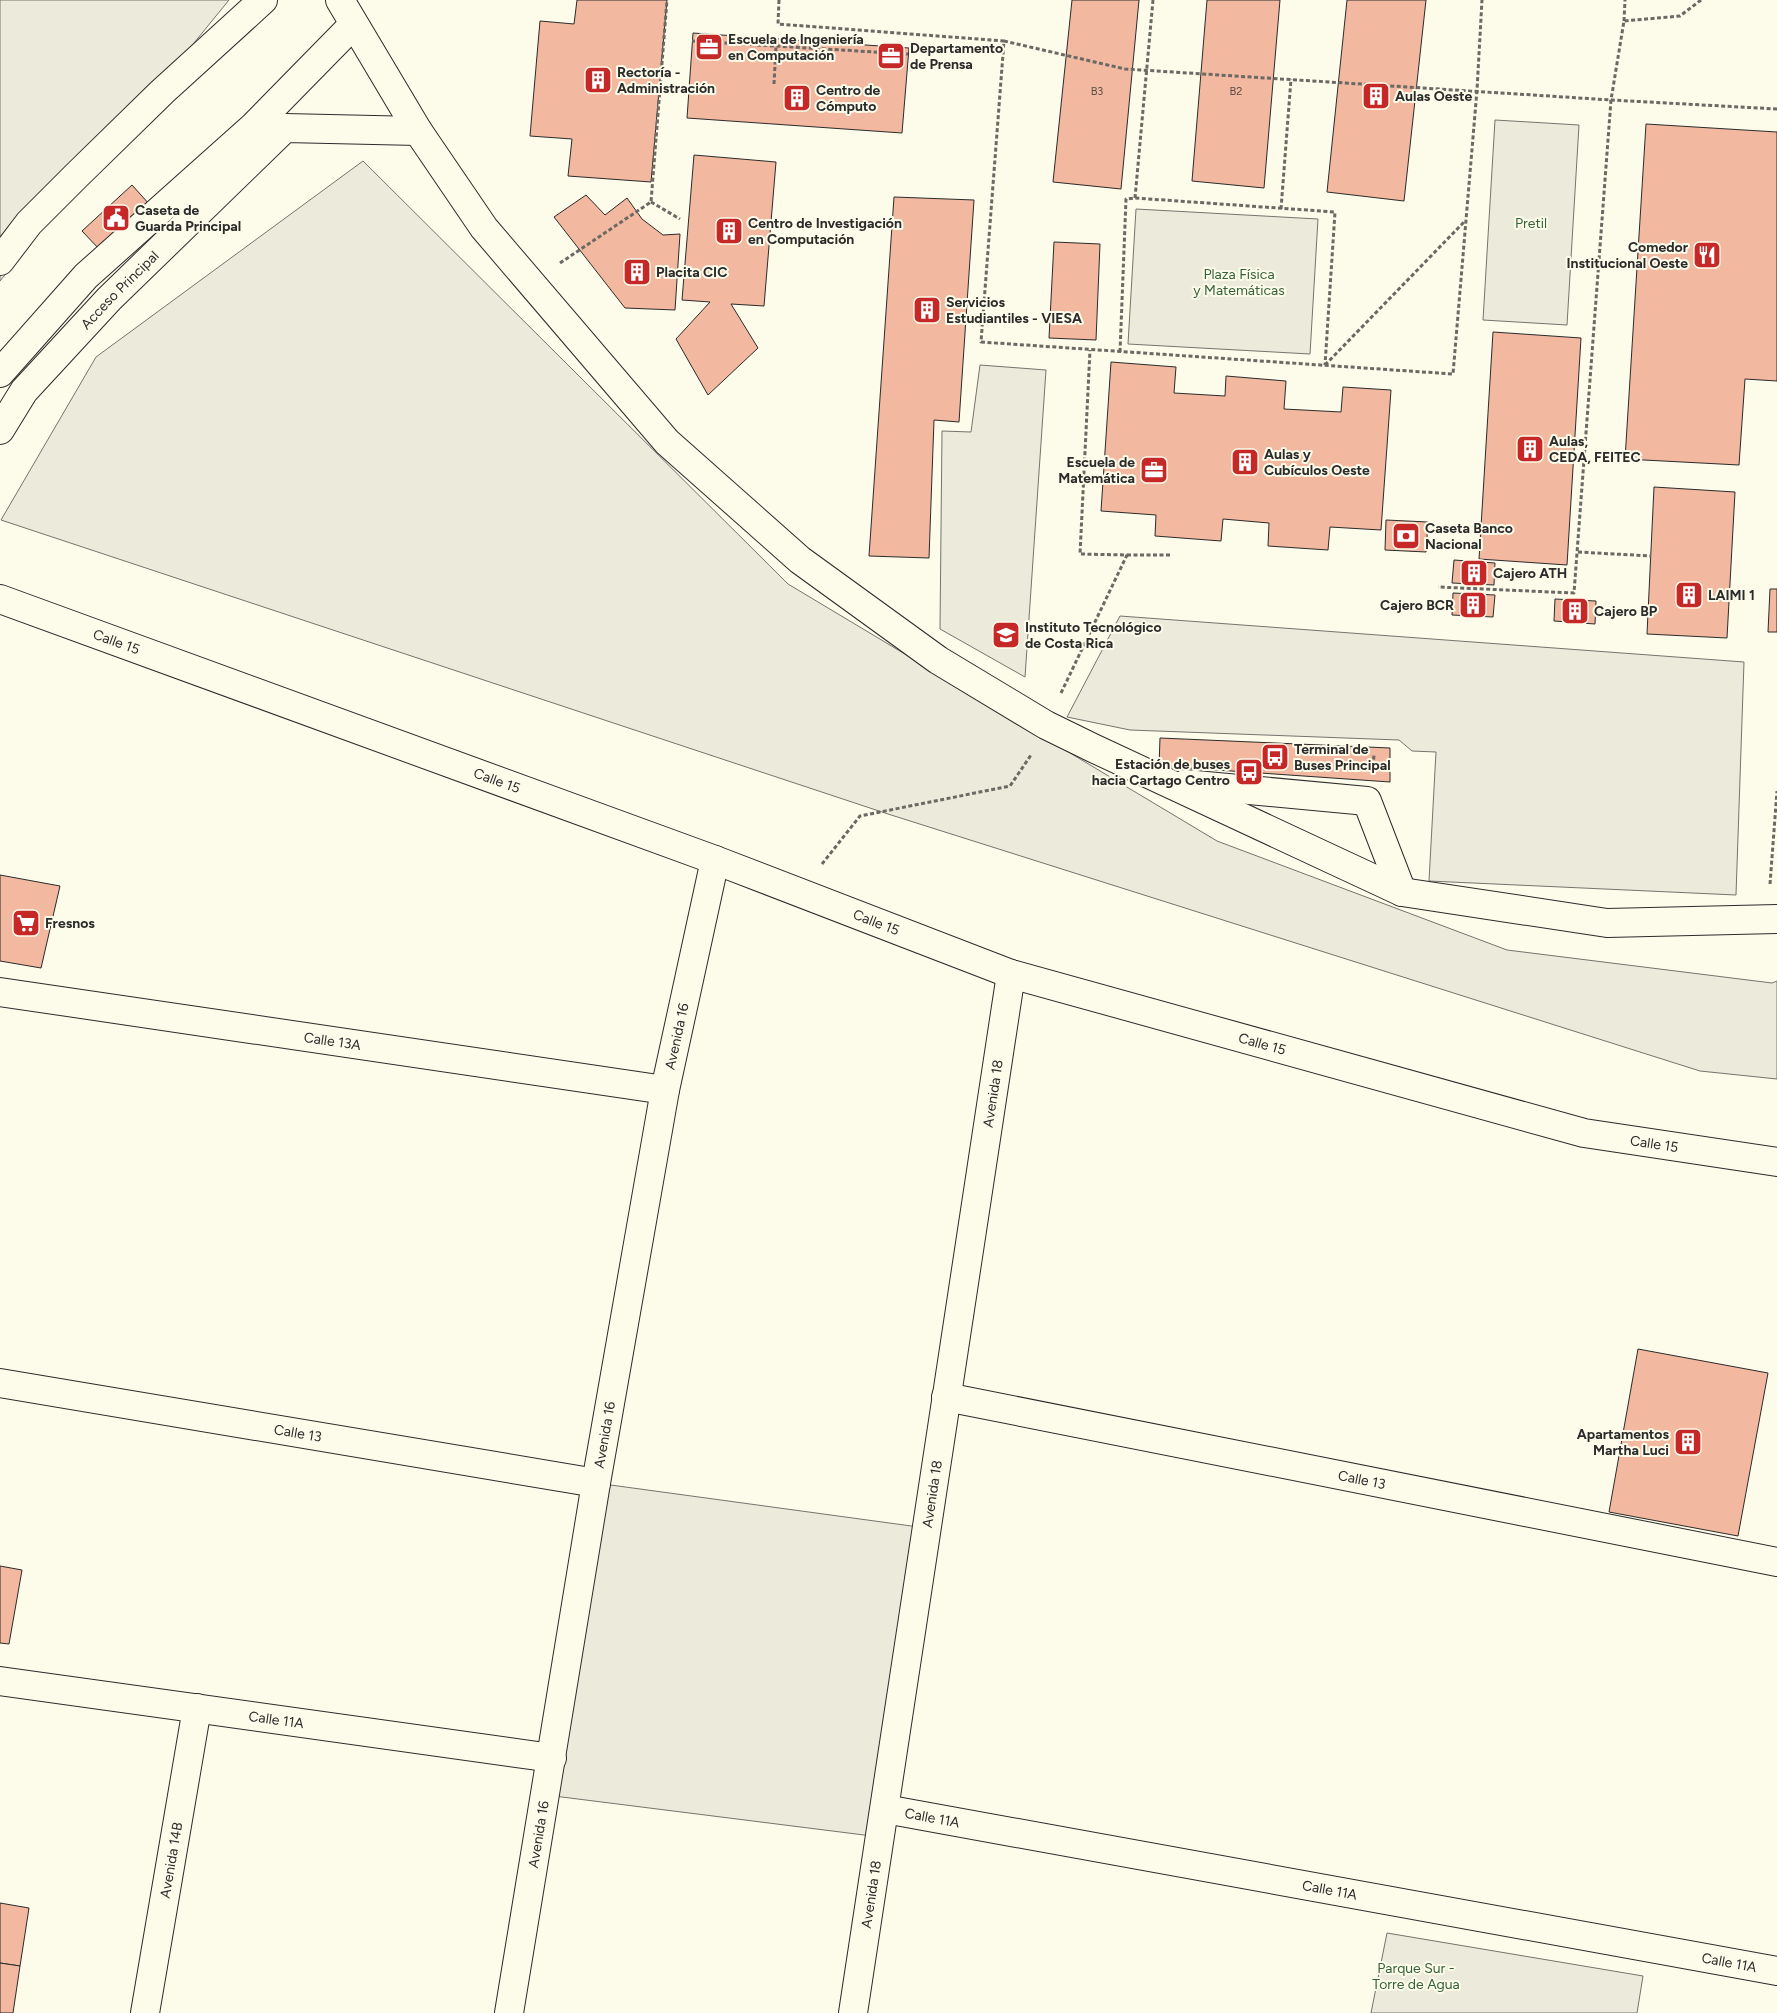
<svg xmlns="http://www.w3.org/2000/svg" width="1777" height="2013" font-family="Figtree,sans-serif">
<rect width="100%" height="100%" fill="#fdfbea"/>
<g fill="#ecebdb" stroke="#74746e">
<path d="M 0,0 L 229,0 L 0,281 Z"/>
<path d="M 1495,120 L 1579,125 L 1567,325 L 1483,320 Z"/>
<path d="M 363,161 L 788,584 L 1217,841 L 1507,950 L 1772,983 L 1777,981 L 1777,1079 L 1700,1071 L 888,814 L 1,520 L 96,357 Z"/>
<path d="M 1136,209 L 1318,219 L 1310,354 L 1128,344 Z"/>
<path d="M 596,1483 L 926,1528 L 880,1837 L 546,1795 Z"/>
<path d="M 1387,1933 L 1643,1976 L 1637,2013 L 1371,2013 Z"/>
</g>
<g fill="#eceadb" stroke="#74746e">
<path d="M 980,365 L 1046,370 L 1025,677 L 940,629 L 942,431 L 971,432 Z"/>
<path d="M 1120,616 L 1744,662 L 1736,895 L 1429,881 L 1436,752 L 1412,751 L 1399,740 L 1130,730 L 1067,717 Z"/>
</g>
<g fill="#f2b8a0" stroke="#2b2b2b">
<path d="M 577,0 L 667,0 L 651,182 L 568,176 L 572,139 L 530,136 L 540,21 L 574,24 Z"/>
<path d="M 1072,0 L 1139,0 L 1121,189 L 1053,182 Z"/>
<path d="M 1207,0 L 1280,0 L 1264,188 L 1192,181 Z"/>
<path d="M 1347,0 L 1426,0 L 1404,201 L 1327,192 Z"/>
<path d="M 693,33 L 909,48 L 902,133 L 687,118 Z"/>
<path d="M 1646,124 L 1777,132 L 1777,381 L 1745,379 L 1739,465 L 1625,459 Z"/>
<path d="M 694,155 L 776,162 L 764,306 L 731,304 L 758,348 L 708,395 L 676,339 L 710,302 L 682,300 Z"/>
<path d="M 132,185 L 150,205 L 101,251 L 82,231 Z"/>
<path d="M 586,195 L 605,215 L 627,198 L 642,219 L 663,235 L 680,234 L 675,310 L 625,308 L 554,217 Z"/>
<path d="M 894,197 L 974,200 L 959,422 L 934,420 L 929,558 L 869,556 Z"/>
<path d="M 1054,242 L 1100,244 L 1096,340 L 1049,338 Z"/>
<path d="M 1493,332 L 1581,338 L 1567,565 L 1479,559 Z"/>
<path d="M 1111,362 L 1176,367 L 1174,393 L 1225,396 L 1226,376 L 1286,381 L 1284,409 L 1341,412 L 1343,387 L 1391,390 L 1381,530 L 1330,527 L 1328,550 L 1268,546 L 1269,523 L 1223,519 L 1221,541 L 1155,536 L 1156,515 L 1101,511 Z"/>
<path d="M 1654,487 L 1735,492 L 1727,638 L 1647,634 Z"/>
<path d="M 1386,520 L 1428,522 L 1426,552 L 1385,550 Z"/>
<path d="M 1454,560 L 1495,563 L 1494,585 L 1452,583 Z"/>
<path d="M 1770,589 L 1777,589 L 1777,632 L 1768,632 Z"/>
<path d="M 1453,593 L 1495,595 L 1493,617 L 1452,615 Z"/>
<path d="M 1555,599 L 1596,601 L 1595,624 L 1554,621 Z"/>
<path d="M 1160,738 L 1390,748 L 1390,782 L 1159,766 Z"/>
<path d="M 0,875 L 60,886 L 41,968 L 0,961 Z"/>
<path d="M 1638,1349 L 1768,1373 L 1738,1536 L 1609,1512 Z"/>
<path d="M 0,1566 L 22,1570 L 9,1644 L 0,1643 Z"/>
<path d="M 0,1903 L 29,1908 L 20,1966 L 0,1963 Z"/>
<path d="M 0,1963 L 20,1966 L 13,2013 L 0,2013 Z"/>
</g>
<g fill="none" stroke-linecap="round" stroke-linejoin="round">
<defs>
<g id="minor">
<path d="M 340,0 L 418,131 L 484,228 L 667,442 L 800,560 L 938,660 L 1046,725 L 1093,748 L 1402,892 L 1607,923 L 1777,919"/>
<path d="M 0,261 L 29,223 L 76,176 L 162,92 L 263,0"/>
<path d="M 0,373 L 86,276 L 253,127 L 353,25"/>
<path id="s1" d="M 0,430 L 24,391 L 109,299 L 285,128 L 418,131"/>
<path id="s2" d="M 0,599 L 715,860 L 1011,974 L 1584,1133 L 1777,1162"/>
<path d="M 1185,784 L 1367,801 L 1402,892"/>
<path id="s3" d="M 0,992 L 665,1090"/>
<path id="s4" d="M 0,1383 L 596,1483"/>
<path id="s5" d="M 946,1397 L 1777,1562"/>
<path id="s6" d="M 0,1681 L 552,1758"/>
<path id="s7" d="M 885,1809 L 1777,1971"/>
<path id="s8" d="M 145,2013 L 197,1708"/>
<path id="s9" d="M 509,2013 L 596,1483 L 665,1090 L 715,860"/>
<path id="s10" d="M 853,2013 L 1011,974"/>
</g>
</defs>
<use href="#minor" stroke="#2b2b2b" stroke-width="30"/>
<g stroke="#6a6964" stroke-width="3" stroke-dasharray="4 2.5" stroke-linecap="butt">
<path d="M 779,0 L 778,24 L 1004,41 L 981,342 L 1453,374 L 1477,90 L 1482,0"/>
<path d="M 1701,0 L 1680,16 L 1624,21 L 1611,100 L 1777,109"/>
<path d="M 1624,21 L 1625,0"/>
<path d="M 692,41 L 908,54"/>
<path d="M 1004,41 L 1125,69 L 1611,100 L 1574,593 L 1438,587"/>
<path d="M 774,84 L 776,47"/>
<path d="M 1135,198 L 1153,0"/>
<path d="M 651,202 L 680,219"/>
<path d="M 1281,209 L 1291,79"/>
<path d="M 560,263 L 651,202 L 667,0"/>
<path d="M 1120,352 L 1126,199 L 1135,198 L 1335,212 L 1325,365"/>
<path d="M 1325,365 L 1465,221"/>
<path d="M 1578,552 L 1651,556"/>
<path d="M 1127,555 L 1172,555"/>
<path d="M 1061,693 L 1127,555 L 1080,554 L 1090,350"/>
<path d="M 1373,766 L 1374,755"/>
<path d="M 822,864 L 860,816 L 1010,786 L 1031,755"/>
<path d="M 1770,884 L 1777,791"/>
</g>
<use href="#minor" stroke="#fdfbea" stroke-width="28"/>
</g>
<defs>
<symbol id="office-square" viewBox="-11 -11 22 22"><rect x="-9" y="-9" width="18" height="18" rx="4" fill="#c62828" stroke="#fdfbea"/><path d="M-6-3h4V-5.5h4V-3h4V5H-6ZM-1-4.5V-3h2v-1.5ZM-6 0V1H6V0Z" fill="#fff"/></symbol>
<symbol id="building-square" viewBox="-11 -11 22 22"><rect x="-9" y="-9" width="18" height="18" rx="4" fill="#c62828" stroke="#fdfbea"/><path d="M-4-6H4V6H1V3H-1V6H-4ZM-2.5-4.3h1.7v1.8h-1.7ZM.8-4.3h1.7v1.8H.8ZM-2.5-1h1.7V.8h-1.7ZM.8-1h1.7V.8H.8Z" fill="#fff"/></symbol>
<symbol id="civic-square" viewBox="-11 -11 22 22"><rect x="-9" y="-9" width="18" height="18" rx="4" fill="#c62828" stroke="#fdfbea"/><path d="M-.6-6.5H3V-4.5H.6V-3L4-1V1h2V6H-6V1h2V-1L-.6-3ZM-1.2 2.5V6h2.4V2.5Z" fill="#fff"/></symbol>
<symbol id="restaurant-square" viewBox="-11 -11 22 22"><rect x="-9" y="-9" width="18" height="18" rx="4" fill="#c62828" stroke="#fdfbea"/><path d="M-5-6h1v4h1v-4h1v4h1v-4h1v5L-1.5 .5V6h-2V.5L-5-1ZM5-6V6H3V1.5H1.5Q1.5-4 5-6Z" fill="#fff"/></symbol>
<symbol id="bank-square" viewBox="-11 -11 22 22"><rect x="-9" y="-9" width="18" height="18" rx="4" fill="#c62828" stroke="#fdfbea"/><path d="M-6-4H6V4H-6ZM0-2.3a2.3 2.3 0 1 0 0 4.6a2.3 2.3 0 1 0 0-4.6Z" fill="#fff"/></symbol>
<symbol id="university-square" viewBox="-11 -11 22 22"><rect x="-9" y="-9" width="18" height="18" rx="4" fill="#c62828" stroke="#fdfbea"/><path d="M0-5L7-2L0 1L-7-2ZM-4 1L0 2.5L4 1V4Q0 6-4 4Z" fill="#fff"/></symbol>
<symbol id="bus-square" viewBox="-11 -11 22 22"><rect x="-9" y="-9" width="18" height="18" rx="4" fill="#c62828" stroke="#fdfbea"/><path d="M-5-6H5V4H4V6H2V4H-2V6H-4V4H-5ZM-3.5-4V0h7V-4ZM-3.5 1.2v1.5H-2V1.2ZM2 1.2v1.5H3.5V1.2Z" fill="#fff"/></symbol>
<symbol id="supermarket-square" viewBox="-11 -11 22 22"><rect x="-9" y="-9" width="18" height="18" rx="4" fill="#c62828" stroke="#fdfbea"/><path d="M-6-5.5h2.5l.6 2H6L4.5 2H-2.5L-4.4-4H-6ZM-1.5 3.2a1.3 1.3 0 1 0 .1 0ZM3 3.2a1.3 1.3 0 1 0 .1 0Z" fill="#fff"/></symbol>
</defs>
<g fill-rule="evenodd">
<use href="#office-square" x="693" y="31" width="32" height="32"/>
<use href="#office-square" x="875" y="40" width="32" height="32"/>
<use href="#building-square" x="582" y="64" width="32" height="32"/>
<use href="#building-square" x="1360" y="80" width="32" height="32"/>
<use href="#building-square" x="781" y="82" width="32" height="32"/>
<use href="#civic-square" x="100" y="202" width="32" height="32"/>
<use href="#building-square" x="713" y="215" width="32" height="32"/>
<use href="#restaurant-square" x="1691" y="239" width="32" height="32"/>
<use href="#building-square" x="621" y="256" width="32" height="32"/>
<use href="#building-square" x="911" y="294" width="32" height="32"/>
<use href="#building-square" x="1514" y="433" width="32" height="32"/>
<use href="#building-square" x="1229" y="446" width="32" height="32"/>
<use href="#office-square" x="1138" y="454" width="32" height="32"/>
<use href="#bank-square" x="1390" y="520" width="32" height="32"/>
<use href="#building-square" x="1458" y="557" width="32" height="32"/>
<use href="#building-square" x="1673" y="579" width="32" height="32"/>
<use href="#building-square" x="1457" y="589" width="32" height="32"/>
<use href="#building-square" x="1559" y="595" width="32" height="32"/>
<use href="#university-square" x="990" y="619" width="32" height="32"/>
<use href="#bus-square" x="1259" y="741" width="32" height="32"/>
<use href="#bus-square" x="1233" y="756" width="32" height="32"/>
<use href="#supermarket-square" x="10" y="907" width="32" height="32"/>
<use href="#building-square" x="1672" y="1426" width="32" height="32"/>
</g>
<g text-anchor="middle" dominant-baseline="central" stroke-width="4" stroke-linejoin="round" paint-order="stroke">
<g font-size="11" fill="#5d4e48">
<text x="1097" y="91">B3</text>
<text x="1236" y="91">B2</text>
</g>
<g font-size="14" font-weight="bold" fill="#2b2b2b" stroke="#fdfbea" text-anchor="start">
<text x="728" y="39">Escuela de Ingeniería<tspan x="728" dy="16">en Computación</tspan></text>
<text x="910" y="48">Departamento<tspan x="910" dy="16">de Prensa</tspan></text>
<text x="617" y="72">Rectoría -<tspan x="617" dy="16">Administración</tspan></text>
<text x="816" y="90">Centro de<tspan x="816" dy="16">Cómputo</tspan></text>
<text x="1395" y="96">Aulas Oeste</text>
<text x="135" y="210">Caseta de<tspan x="135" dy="16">Guarda Principal</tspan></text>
<text x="748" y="223">Centro de Investigación<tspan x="748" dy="16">en Computación</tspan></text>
<text x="1688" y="247" text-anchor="end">Comedor<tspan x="1688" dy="16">Institucional Oeste</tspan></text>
<text x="656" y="272">Placita CIC</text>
<text x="946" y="302">Servicios<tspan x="946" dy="16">Estudiantiles - VIESA</tspan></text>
<text x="1549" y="441">Aulas,<tspan x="1549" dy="16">CEDA, FEITEC</tspan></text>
<text x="1264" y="454">Aulas y<tspan x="1264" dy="16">Cubículos Oeste</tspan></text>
<text x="1135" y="462" text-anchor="end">Escuela de<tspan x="1135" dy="16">Matemática</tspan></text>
<text x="1425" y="528">Caseta Banco<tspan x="1425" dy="16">Nacional</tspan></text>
<text x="1493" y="573">Cajero ATH</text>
<text x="1708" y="595">LAIMI 1</text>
<text x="1454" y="605" text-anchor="end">Cajero BCR</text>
<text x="1594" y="611">Cajero BP</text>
<text x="1025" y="627">Instituto Tecnológico<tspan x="1025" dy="16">de Costa Rica</tspan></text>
<text x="1294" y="749">Terminal de<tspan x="1294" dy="16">Buses Principal</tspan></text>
<text x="1230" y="764" text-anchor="end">Estación de buses<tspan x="1230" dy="16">hacia Cartago Centro</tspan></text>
<text x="45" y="923">Fresnos</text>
<text x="1669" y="1434" text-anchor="end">Apartamentos<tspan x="1669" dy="16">Martha Luci</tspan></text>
</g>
<g font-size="14" fill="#34623c" stroke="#fdfbea">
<text x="1531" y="223">Pretil</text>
<text x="1239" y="274">Plaza Física<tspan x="1239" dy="16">y Matemáticas</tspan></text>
<text x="1416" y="1968">Parque Sur -<tspan x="1416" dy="16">Torre de Agua</tspan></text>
</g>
<g font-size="14" fill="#2b2b2b" stroke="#fdfbea">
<text stroke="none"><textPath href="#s1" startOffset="185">Acceso Principal</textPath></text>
<text stroke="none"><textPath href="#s2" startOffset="124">Calle 15</textPath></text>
<text stroke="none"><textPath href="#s2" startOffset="529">Calle 15</textPath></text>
<text stroke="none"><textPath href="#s2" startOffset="934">Calle 15</textPath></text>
<text stroke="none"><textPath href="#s9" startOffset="991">Avenida 16</textPath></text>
<text stroke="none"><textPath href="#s3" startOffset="336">Calle 13A</textPath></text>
<text stroke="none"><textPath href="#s2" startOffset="1339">Calle 15</textPath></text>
<text stroke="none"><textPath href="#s10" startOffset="930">Avenida 18</textPath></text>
<text stroke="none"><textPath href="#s2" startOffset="1744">Calle 15</textPath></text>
<text stroke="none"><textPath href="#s4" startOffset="302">Calle 13</textPath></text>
<text stroke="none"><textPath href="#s9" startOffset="586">Avenida 16</textPath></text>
<text stroke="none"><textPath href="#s5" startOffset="424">Calle 13</textPath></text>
<text stroke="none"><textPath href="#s10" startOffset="525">Avenida 18</textPath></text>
<text stroke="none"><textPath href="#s6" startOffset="279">Calle 11A</textPath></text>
<text stroke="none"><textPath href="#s7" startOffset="48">Calle 11A</textPath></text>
<text stroke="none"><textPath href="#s9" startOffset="181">Avenida 16</textPath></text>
<text stroke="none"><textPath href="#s8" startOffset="155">Avenida 14B</textPath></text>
<text stroke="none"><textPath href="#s7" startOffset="452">Calle 11A</textPath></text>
<text stroke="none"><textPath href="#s10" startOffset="120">Avenida 18</textPath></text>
<text stroke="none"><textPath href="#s7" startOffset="858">Calle 11A</textPath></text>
</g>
</g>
</svg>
